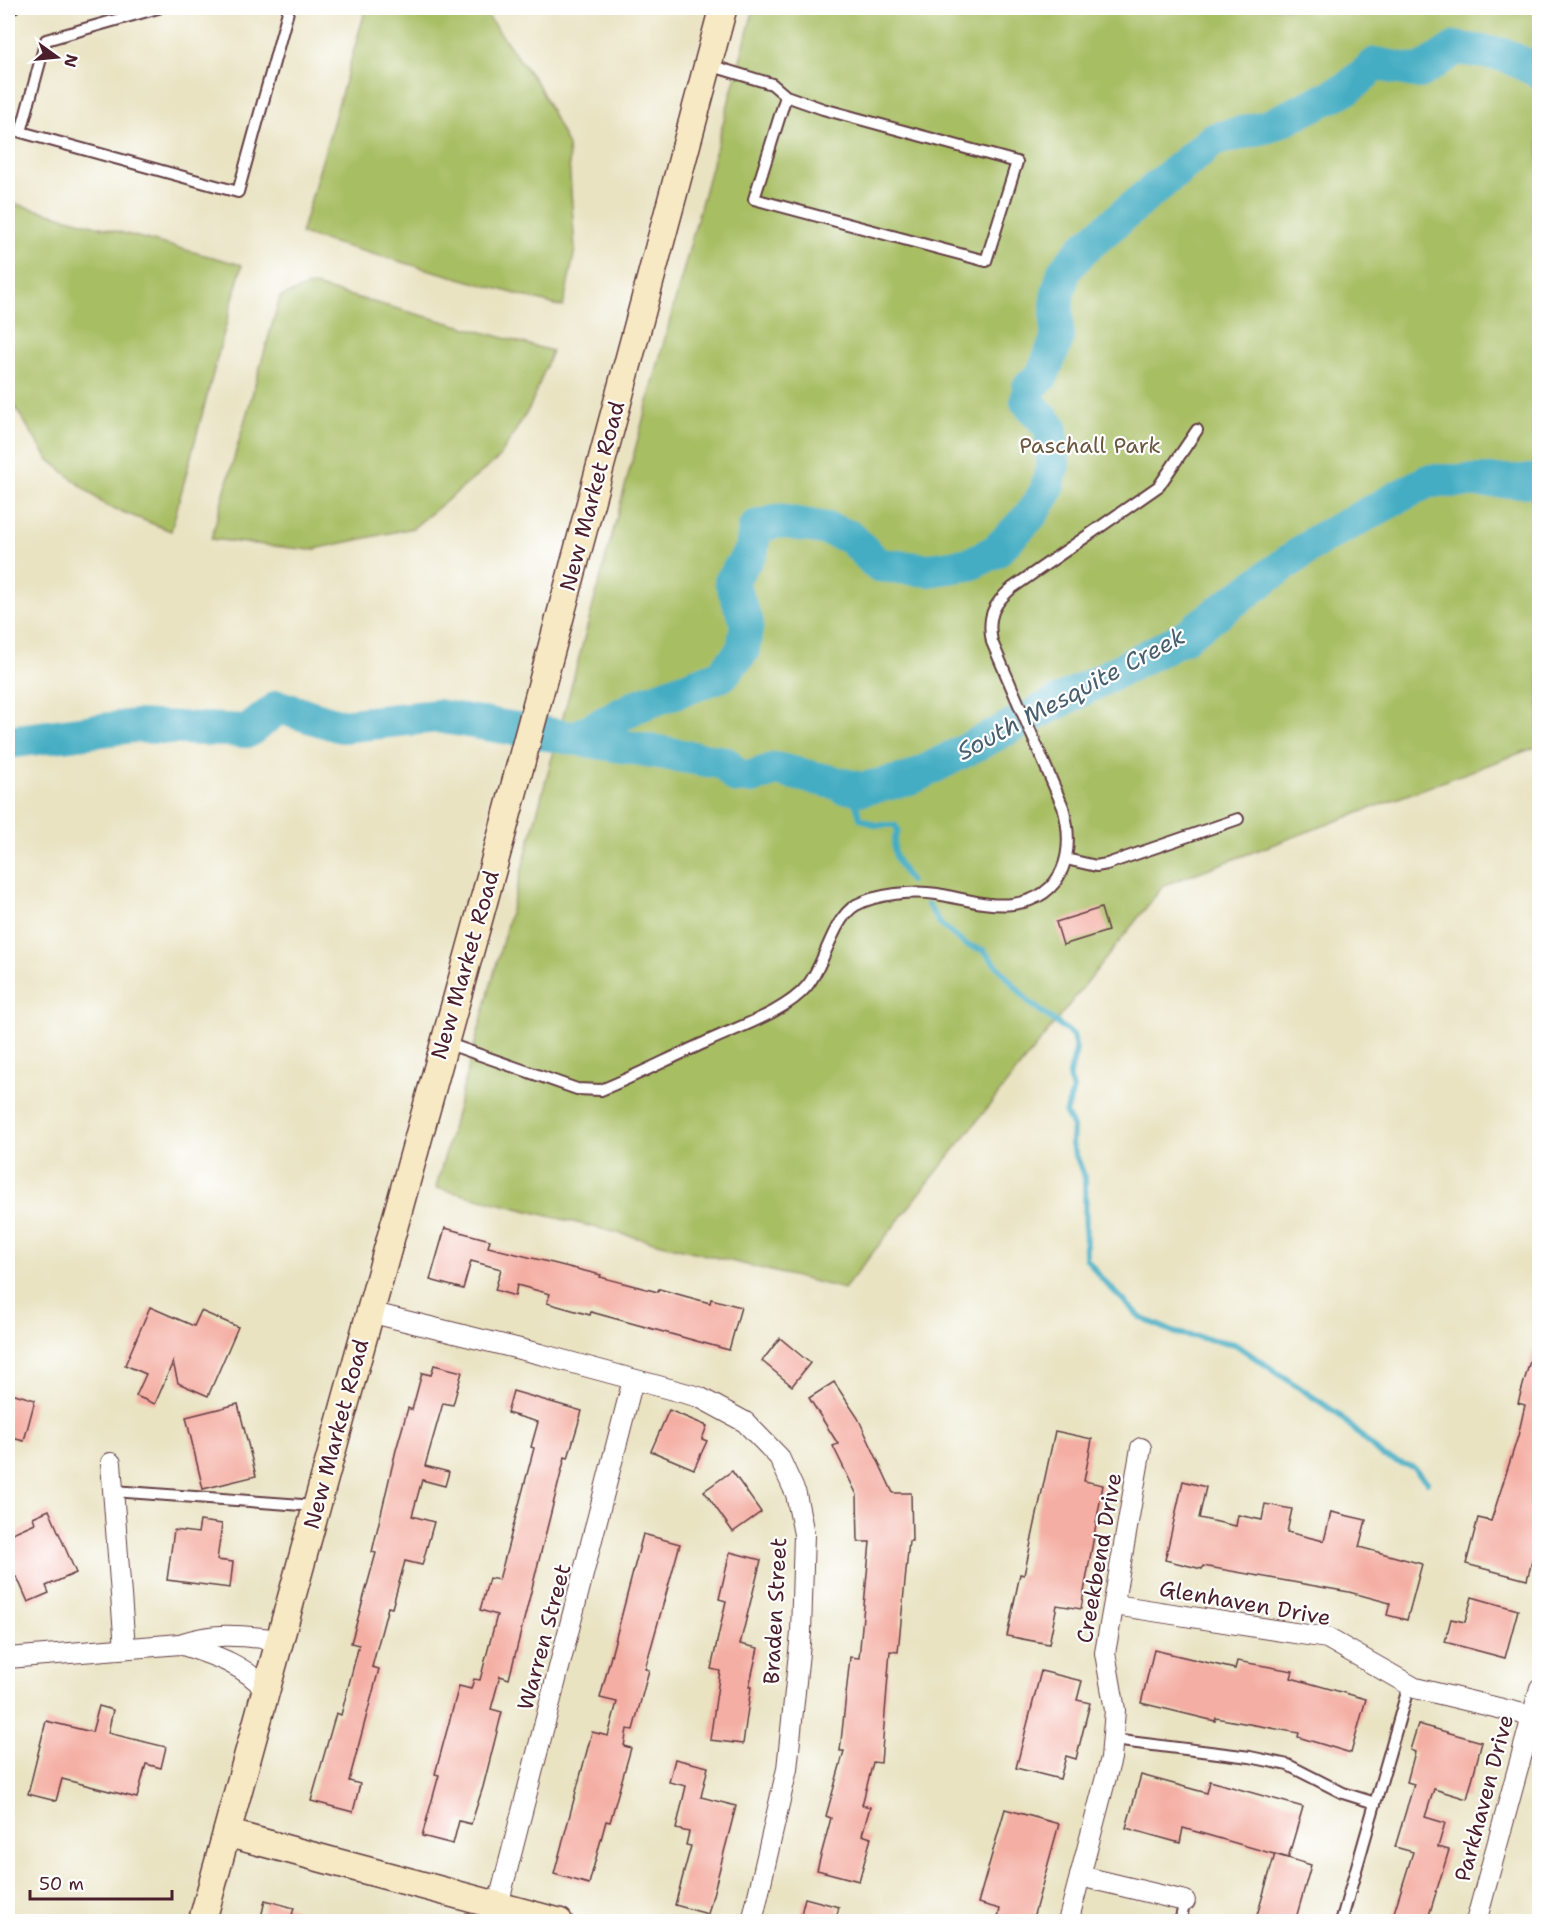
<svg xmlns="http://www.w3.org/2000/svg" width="1547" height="1929" font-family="'Shantell Sans',sans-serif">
<rect width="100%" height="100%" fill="#fff"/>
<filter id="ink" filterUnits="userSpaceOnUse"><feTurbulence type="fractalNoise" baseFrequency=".0167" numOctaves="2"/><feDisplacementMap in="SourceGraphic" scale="12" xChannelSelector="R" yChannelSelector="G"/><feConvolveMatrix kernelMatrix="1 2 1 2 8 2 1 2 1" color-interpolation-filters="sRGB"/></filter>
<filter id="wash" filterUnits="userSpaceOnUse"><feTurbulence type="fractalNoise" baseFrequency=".008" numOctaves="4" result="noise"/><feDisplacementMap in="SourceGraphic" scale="24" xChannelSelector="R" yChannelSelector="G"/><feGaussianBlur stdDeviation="1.35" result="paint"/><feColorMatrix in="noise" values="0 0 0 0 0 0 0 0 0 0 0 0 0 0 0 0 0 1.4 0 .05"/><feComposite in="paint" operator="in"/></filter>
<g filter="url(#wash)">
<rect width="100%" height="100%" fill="#e9e3c2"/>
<g fill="#a8be63" stroke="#796e47" stroke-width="1.5">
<path d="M 366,8 L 473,8 L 487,15 L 539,86 L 568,146 L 575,250 L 563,307 L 301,234 Z"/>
<path d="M 754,8 L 1539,8 L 1539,746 L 1164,885 L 844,1289 L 436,1188 Z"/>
<path d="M 8,202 L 242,265 L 171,531 L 105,505 L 48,459 L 8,396 Z"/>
<path d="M 311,285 L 552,351 L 530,407 L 499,458 L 413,528 L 310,550 L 211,539 L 280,297 Z"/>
</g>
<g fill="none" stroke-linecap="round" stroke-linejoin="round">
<g stroke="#44adc3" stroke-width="6">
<path d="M 827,781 L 837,800 L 855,802 L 860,818 L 875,825 L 895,825 L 898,830 C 888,849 898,864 910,881"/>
<path d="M 928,905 L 941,925 L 966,945 L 983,950 L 1030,1003 L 1073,1035 L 1076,1050 L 1069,1077 L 1073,1089 L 1066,1114 L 1073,1127 L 1072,1145 L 1085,1178 L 1086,1258 L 1101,1278 L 1141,1318 L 1176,1333 L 1235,1344 L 1338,1414 L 1383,1457 L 1413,1467 L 1427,1482"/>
</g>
<g stroke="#44adc3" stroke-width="34">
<path d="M 575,738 L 637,706 L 722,675 L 743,650 L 747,623 L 731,581 L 752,550 L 755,527 L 779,521 L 828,529 L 850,537 L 878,565 L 929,570 L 970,564 L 996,551 L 1030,516 L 1046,492 L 1053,465 L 1051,428 L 1027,401 L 1029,387 L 1042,376 L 1057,339 L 1057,297 L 1064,271 L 1083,249 L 1213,140 L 1269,126 L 1348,88 L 1376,64 L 1420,72 L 1456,48 L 1505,55 L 1540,72"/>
<path d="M 8,742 L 134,726 L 248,731 L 279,707 L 341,726 L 437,716 L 725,763 L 737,777 L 752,777 L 776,769 L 862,789 L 910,779 L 1184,637 L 1317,541 L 1428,481 L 1540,481"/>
</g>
</g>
<g id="blocks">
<g fill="#f4aea3">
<path d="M 1101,908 L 1108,931 L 1063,945 L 1056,922 Z"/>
<path d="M 445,1228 L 490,1240 L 488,1247 L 601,1275 L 600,1277 L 658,1292 L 659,1289 L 710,1303 L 711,1299 L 741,1307 L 729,1350 L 591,1312 L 590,1315 L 547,1303 L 550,1294 L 517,1285 L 515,1296 L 495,1290 L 501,1269 L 471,1261 L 463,1289 L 430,1280 Z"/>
<path d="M 150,1307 L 194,1326 L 201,1311 L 238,1327 L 208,1396 L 178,1383 L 173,1362 L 155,1404 L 136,1396 L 146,1374 L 125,1365 Z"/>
<path d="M 780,1338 L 810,1363 L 792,1386 L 762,1361 Z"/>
<path d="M 1535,1343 L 1539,1344 L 1539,1513 L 1534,1530 L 1539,1534 L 1527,1580 L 1466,1564 L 1478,1518 L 1491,1521 L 1518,1436 L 1525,1405 L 1518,1403 Z"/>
<path d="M 434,1365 L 462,1372 L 453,1405 L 443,1403 L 425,1466 L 449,1472 L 445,1486 L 422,1480 L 412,1516 L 434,1522 L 422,1565 L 405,1561 L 392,1608 L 388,1607 L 372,1667 L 379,1669 L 349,1781 L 360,1784 L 353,1812 L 311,1801 L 336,1713 L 341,1715 L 359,1645 L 351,1643 L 376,1553 L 372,1552 L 396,1450 L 408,1408 L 412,1410 L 422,1373 L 431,1375 Z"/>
<path d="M 834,1382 L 858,1418 L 893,1493 L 911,1493 L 912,1541 L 909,1541 L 898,1652 L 890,1651 L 881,1763 L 873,1762 L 862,1805 L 870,1807 L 862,1835 L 871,1838 L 859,1881 L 817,1870 L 831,1818 L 826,1816 L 844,1751 L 840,1751 L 850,1657 L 859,1658 L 870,1542 L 858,1542 L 857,1495 L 833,1446 L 838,1444 L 809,1398 Z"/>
<path d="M 513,1391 L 582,1411 L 568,1458 L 565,1457 L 509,1679 L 500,1676 L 491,1709 L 502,1712 L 483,1787 L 471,1824 L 459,1821 L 453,1844 L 422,1836 L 439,1775 L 435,1774 L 459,1686 L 471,1689 L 474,1679 L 480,1680 L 497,1615 L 480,1610 L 489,1578 L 499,1580 L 534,1448 L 531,1447 L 538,1422 L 507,1413 Z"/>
<path d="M 8,1392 L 35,1400 L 24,1441 L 8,1437 Z"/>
<path d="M 238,1404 L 256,1476 L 203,1489 L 186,1417 Z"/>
<path d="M 669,1410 L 707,1426 L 702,1439 L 707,1441 L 694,1469 L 651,1451 Z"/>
<path d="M 1055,1431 L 1092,1439 L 1084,1481 L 1103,1485 L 1081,1609 L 1057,1605 L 1049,1644 L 1007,1636 L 1020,1574 L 1024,1575 Z"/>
<path d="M 732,1471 L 761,1512 L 733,1532 L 704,1491 Z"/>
<path d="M 1183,1481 L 1206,1487 L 1199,1518 L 1236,1526 L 1238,1515 L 1262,1520 L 1265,1504 L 1292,1509 L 1287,1532 L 1324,1541 L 1331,1512 L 1366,1520 L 1359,1547 L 1422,1564 L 1407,1620 L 1387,1615 L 1390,1603 L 1349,1592 L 1203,1566 L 1202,1569 L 1165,1560 Z"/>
<path d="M 49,1510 L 76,1573 L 46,1586 L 49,1593 L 28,1602 L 17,1577 L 8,1581 L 8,1535 L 35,1523 L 33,1517 Z"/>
<path d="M 200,1521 L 222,1524 L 217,1560 L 233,1562 L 230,1588 L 167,1580 L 174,1530 L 198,1533 Z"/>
<path d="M 643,1534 L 680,1544 L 645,1669 L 649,1670 L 633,1730 L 627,1729 L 624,1746 L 631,1748 L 610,1822 L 606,1821 L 589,1884 L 554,1874 L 592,1732 L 608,1736 L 617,1702 L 600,1698 Z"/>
<path d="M 730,1552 L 761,1560 L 740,1644 L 758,1648 L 749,1687 L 751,1687 L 743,1744 L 710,1740 L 720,1671 L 711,1669 L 726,1601 L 719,1599 Z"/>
<path d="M 1472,1597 L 1518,1610 L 1505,1658 L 1445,1642 L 1451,1619 L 1465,1622 Z"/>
<path d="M 1154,1650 L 1235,1669 L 1237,1661 L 1293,1671 L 1291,1678 L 1366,1699 L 1351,1753 L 1298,1737 L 1299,1733 L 1216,1718 L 1215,1721 L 1141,1703 Z"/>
<path d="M 1041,1671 L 1082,1681 L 1077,1700 L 1090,1703 L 1076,1759 L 1066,1756 L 1060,1779 L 1016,1768 Z"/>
<path d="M 99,1706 L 113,1710 L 108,1733 L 166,1747 L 161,1768 L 146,1764 L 137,1798 L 62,1779 L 56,1801 L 28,1794 L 46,1721 L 92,1732 Z"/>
<path d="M 1418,1724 L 1482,1742 L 1467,1799 L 1434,1789 L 1425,1817 L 1445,1823 L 1438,1847 L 1449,1850 L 1427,1922 L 1391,1922 L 1413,1852 L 1395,1847 L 1414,1784 L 1407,1782 L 1415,1752 L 1410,1750 Z"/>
<path d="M 675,1759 L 708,1767 L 701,1797 L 736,1806 L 708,1914 L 675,1905 L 691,1846 L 686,1845 L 689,1832 L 676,1829 L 686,1786 L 669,1782 Z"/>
<path d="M 1141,1775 L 1207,1793 L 1210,1781 L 1303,1807 L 1288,1858 L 1183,1828 L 1180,1843 L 1126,1828 Z"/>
<path d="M 1005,1809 L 1059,1824 L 1032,1922 L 998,1918 L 1000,1909 L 978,1903 Z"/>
<path d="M 1275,1854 L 1311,1865 L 1295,1922 L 1255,1922 Z"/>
<path d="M 805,1898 L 839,1907 L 835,1922 L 799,1922 Z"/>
<path d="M 265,1900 L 294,1908 L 290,1922 L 260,1922 Z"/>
</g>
</g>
</g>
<g filter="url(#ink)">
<use href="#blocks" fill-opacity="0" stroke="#623c42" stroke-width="1.5"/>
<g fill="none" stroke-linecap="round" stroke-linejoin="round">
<defs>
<g id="lane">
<path d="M 158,8 L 46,40 L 21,132 L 238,192 L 289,8"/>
<path d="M 8,11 L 13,8"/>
<path d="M 709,65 L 772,84 L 786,96 L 823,109 L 1017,162 L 986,261 L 754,199 L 786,96"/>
<path d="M 1066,859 L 1096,866 L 1107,864 L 1238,819"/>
<path d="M 446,1043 L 577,1089 L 601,1090 C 636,1076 670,1058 704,1043 C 735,1028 786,1012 807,986 C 825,965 832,919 856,905 C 877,894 914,890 937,894 C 961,898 988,907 1013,904 C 1066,897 1075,850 1063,807 L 992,642 C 987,617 993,604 1012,588 L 1159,486 L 1197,430"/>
<path d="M 113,1491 L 316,1506"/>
<path d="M 1113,1740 L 1250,1757 L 1288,1765 L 1343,1793 L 1375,1803"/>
<path d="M 1180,1922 L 1185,1901"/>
<path d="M 1341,1922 L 1409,1685"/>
</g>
<g id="street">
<path d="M 369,1312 L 540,1354 L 699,1397 L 745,1422 L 779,1457 L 796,1494 L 804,1534 L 801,1633 L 787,1769 L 752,1922"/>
<path d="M 111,1463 L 125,1648"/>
<path d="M 1115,1605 L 1327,1638 L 1415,1688 L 1532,1716"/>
<path d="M 180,1644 C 213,1655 244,1664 267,1691"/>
<path d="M 8,1658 L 180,1644 C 217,1631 243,1636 281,1640"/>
<path d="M 1080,1876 L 1185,1901"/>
<path d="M 498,1905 L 633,1380"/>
<path d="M 1068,1922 L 1111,1758 L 1115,1710 L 1105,1653 L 1141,1448"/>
<path d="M 1476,1922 L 1540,1688"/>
</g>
<g id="secondary">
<path d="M 227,1833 L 559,1922"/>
<path d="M 202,1922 L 492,871 L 723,8"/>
</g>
</defs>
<use href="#lane" stroke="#623c42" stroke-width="14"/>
<use href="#street" stroke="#623c42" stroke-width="22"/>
<use href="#secondary" stroke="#623c42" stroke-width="30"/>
<use href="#lane" stroke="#fff" stroke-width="10"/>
<use href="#street" stroke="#fff" stroke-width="20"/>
<use href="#secondary" stroke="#f7e9c3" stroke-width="27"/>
</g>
</g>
<g text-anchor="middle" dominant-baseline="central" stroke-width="4.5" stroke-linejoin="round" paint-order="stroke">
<g font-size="22" fill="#6b573f" stroke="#fff">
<text x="1090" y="445">Paschall Park</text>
</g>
<g font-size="22" fill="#4a1f2b" stroke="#fff">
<text transform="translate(592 496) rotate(-75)">New Market Road</text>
<text transform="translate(465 965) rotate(-74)">New Market Road</text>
<text transform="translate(336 1434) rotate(-75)">New Market Road</text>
<text transform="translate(1099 1558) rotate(-80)">Creekbend Drive</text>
<text transform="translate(1245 1603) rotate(10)">Glenhaven Drive</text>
<text transform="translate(775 1611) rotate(-87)">Braden Street</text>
<text transform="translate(544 1637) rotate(-75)">Warren Street</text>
<text transform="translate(1484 1798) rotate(-75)">Parkhaven Drive</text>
</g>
<g font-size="24" font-style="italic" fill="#475f6f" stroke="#fff">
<text transform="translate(1071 694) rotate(-28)">South Mesquite Creek</text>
</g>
</g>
<rect width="1547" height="1929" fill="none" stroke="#fff" stroke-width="30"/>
<g transform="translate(57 57) rotate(105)" stroke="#ffffff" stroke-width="4.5" paint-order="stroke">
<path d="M0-4.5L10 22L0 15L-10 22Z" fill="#4a1f2b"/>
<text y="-9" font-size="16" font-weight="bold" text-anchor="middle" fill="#4a1f2b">N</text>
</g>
<path d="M30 1890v9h142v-9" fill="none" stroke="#4a1f2b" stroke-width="3"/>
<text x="39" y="1890" font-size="18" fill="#4a1f2b" stroke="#ffffff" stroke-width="4.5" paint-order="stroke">50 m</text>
</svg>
